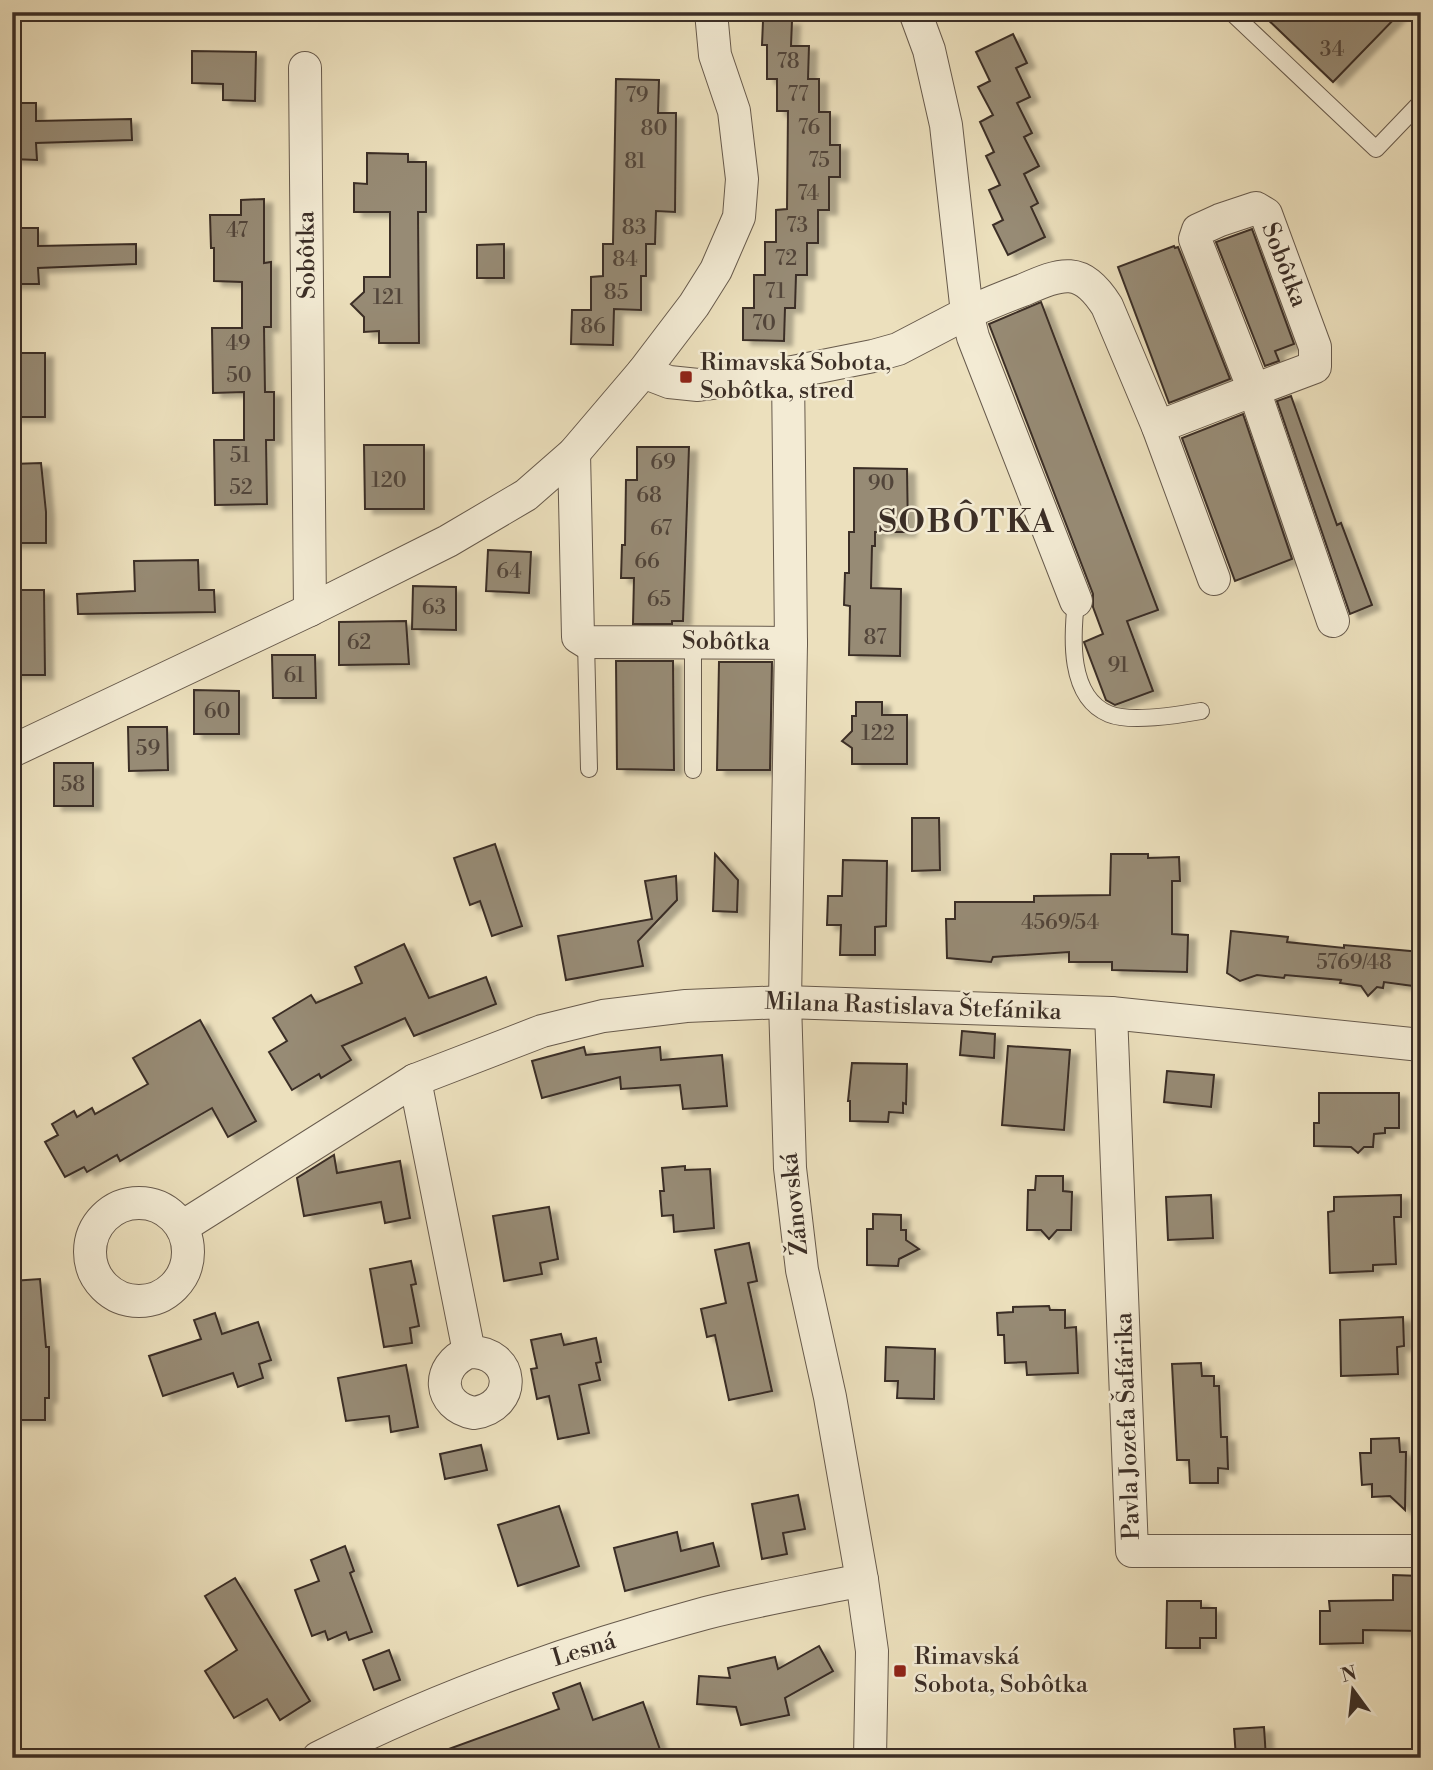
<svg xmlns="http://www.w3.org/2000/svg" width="1433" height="1770" font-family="'Libre Bodoni',serif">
<defs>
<filter id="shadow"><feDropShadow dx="8" dy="4.5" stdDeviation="2" flood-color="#0004"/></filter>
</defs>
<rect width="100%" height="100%" fill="#ece0bd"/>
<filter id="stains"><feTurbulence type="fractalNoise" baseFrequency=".00286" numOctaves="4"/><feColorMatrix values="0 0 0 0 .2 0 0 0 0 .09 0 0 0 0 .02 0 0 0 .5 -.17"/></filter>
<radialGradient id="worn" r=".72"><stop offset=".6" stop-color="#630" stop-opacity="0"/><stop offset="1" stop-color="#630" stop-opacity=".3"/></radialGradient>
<g fill="#978b75" stroke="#3b2e26" stroke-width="2" filter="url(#shadow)">
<path d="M 1260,12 L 1401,12 L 1333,82 Z"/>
<path d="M 763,21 L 792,21 L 791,46 L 809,46 L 808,79 L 819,79 L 819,112 L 830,112 L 830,145 L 840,145 L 840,177 L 829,177 L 829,210 L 818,210 L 818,243 L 807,243 L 807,275 L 796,275 L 795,308 L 785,308 L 784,341 L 743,340 L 743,308 L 754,308 L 754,275 L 765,275 L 765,242 L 776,242 L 776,210 L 787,209 L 788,111 L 777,111 L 777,79 L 767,79 L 767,45 L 762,45 Z"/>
<path d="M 1013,34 L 1027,63 L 1016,68 L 1030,97 L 1017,103 L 1032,133 L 1024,137 L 1039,166 L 1024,174 L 1038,203 L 1031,207 L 1045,237 L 1008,255 L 993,225 L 1003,220 L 989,190 L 1000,185 L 986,156 L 994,152 L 980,122 L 993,115 L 978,87 L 990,81 L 976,52 Z"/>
<path d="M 192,51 L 256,52 L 255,101 L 223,100 L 223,84 L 192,83 Z"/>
<path d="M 616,79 L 659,80 L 658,113 L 676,113 L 675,212 L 656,211 L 655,244 L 646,244 L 646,276 L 641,276 L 641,310 L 614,309 L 613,345 L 571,344 L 572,310 L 591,310 L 591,277 L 603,276 L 603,244 L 613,244 Z"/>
<path d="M 12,103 L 36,103 L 36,121 L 131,119 L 132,140 L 36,143 L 37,160 L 12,159 Z"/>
<path d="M 367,153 L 408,154 L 408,162 L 426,162 L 426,212 L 418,212 L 419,343 L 379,343 L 379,331 L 364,332 L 364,317 L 351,304 L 364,292 L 364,277 L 390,277 L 390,212 L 354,212 L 354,183 L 367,184 Z"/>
<path d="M 264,199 L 264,263 L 271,262 L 271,327 L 264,327 L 265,392 L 274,392 L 274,440 L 266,440 L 267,504 L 215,505 L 214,440 L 244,440 L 244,392 L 213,393 L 212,328 L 242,328 L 242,282 L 214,281 L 214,248 L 211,248 L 210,215 L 241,215 L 241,200 Z"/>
<path d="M 12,228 L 38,228 L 38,246 L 136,244 L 136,264 L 38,268 L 39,284 L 12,284 Z"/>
<path d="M 1252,229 L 1294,344 L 1275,351 L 1279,361 L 1265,366 L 1216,242 Z"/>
<path d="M 504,244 L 504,278 L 477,278 L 477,245 Z"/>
<path d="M 1174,246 L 1175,248 L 1178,247 L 1230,379 L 1169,403 L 1118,267 Z"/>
<path d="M 1041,302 L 1158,610 L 1127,621 L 1153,691 L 1115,705 L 1106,700 L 1084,642 L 1103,634 L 1093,607 L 1093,594 L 989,324 Z"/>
<rect x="12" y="353" width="33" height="64"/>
<path d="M 1291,396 L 1337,525 L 1341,523 L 1372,605 L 1350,614 L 1277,401 Z"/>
<path d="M 1243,414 L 1292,559 L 1235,581 L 1182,438 Z"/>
<path d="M 364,445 L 424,445 L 424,509 L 365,509 Z"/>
<path d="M 637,447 L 689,447 L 683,621 L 672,621 L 672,624 L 633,624 L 634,578 L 621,578 L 622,545 L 625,545 L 626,480 L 637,480 Z"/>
<path d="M 41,463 L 46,512 L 46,543 L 12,543 L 12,464 Z"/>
<path d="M 854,468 L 907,469 L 908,532 L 875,532 L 875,546 L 872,546 L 871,588 L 901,589 L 900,656 L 849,655 L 850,606 L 844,605 L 845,573 L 849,573 L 849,532 L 854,532 Z"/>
<path d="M 488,550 L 531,552 L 529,593 L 486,591 Z"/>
<path d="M 198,560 L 199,590 L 214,590 L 215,612 L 78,614 L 77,594 L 135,591 L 134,561 Z"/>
<path d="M 413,586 L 456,587 L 456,630 L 412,629 Z"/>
<path d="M 12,590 L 44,590 L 45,675 L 12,675 Z"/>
<path d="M 406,621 L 409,664 L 339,665 L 339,622 Z"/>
<path d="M 272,655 L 315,655 L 316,698 L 273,698 Z"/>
<path d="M 616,661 L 673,661 L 674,770 L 617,769 Z"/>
<path d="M 719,662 L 772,662 L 770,770 L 717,770 Z"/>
<path d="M 194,690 L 239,691 L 239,734 L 194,734 Z"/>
<path d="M 856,702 L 882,702 L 882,715 L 907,715 L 907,764 L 852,764 L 852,748 L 842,741 L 852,731 L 852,716 L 856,716 Z"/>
<path d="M 128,727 L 167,727 L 168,770 L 129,771 Z"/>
<rect x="54" y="763" width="39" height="43"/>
<path d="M 912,818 L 939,818 L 940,870 L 912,871 Z"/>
<path d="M 495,844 L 522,926 L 492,936 L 480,901 L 470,905 L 454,858 Z"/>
<path d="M 715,854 L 738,880 L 737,912 L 713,911 Z"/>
<path d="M 1111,854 L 1148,854 L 1148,858 L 1179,857 L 1180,881 L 1172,881 L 1172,934 L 1188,935 L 1187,972 L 1112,970 L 1112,962 L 1069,962 L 1069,952 L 993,957 L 991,962 L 947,958 L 946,919 L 955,919 L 955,902 L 1034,902 L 1034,896 L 1110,895 Z"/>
<path d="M 843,860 L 887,861 L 886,926 L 875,927 L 875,955 L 840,955 L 841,925 L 827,925 L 828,896 L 842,896 Z"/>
<path d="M 676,876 L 677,900 L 638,941 L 643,966 L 566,980 L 558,936 L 652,919 L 645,881 Z"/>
<path d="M 1231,931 L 1288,937 L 1287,942 L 1344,948 L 1344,945 L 1421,952 L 1421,987 L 1384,982 L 1383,988 L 1377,987 L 1368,996 L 1361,986 L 1340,983 L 1341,980 L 1285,975 L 1284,978 L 1257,975 L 1240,981 L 1227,973 Z"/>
<path d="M 404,944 L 429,998 L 486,977 L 496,1004 L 414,1036 L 405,1018 L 342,1046 L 351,1060 L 321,1078 L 319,1074 L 292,1090 L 269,1052 L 287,1041 L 273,1018 L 311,995 L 316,1003 L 362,983 L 355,967 Z"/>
<path d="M 200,1020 L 256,1121 L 228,1137 L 212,1108 L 120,1161 L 117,1155 L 87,1172 L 84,1167 L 65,1177 L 45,1142 L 58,1135 L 52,1124 L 74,1111 L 77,1117 L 92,1108 L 95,1114 L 148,1084 L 133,1058 Z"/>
<path d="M 962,1031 L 995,1034 L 994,1058 L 960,1055 Z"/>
<path d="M 1008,1046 L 1070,1050 L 1064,1130 L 1002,1125 Z"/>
<path d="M 584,1047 L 586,1055 L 660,1047 L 661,1060 L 722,1055 L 727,1106 L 683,1109 L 680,1085 L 621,1089 L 620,1077 L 542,1098 L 532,1061 Z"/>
<path d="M 852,1063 L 907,1064 L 906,1104 L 903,1103 L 903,1113 L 889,1112 L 888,1122 L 850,1121 L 850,1101 L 848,1101 Z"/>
<path d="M 1167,1071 L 1214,1075 L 1211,1107 L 1164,1102 Z"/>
<path d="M 1319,1093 L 1399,1093 L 1399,1128 L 1385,1128 L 1385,1133 L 1374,1134 L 1373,1147 L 1364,1147 L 1358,1153 L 1351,1147 L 1314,1146 L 1314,1123 L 1319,1123 Z"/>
<path d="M 334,1155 L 337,1173 L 400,1161 L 410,1218 L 385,1223 L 381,1202 L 304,1216 L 297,1178 Z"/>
<path d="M 685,1166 L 685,1170 L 710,1169 L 714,1228 L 674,1232 L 673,1215 L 662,1216 L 660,1191 L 664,1191 L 662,1168 Z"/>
<path d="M 1036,1176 L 1063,1176 L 1063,1191 L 1072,1192 L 1071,1230 L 1057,1230 L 1049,1239 L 1041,1230 L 1027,1230 L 1028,1190 L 1035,1190 Z"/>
<path d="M 1211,1195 L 1213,1238 L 1168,1240 L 1166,1197 Z"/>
<path d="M 1401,1195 L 1401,1217 L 1394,1217 L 1396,1264 L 1373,1265 L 1373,1271 L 1330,1273 L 1328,1212 L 1334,1211 L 1334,1197 Z"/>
<path d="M 549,1207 L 558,1259 L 540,1263 L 542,1274 L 504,1281 L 493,1216 Z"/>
<path d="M 873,1214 L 901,1215 L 901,1230 L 906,1230 L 906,1240 L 919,1249 L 899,1259 L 898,1266 L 867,1265 L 867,1229 L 873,1229 Z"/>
<path d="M 749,1243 L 757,1281 L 748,1283 L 772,1391 L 729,1400 L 715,1335 L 707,1337 L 701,1309 L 726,1303 L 715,1250 Z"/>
<path d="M 411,1261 L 416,1284 L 411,1285 L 419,1326 L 410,1328 L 412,1343 L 384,1347 L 370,1269 Z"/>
<path d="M 40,1279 L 46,1347 L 49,1347 L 49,1398 L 45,1398 L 45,1420 L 12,1420 L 12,1281 Z"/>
<path d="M 1049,1306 L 1050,1310 L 1065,1310 L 1065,1328 L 1076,1327 L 1078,1373 L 1027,1375 L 1026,1362 L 1005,1363 L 1004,1335 L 998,1335 L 997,1313 L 1013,1312 L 1013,1307 Z"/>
<path d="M 215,1313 L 222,1334 L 258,1322 L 271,1360 L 259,1364 L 263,1378 L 238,1387 L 233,1373 L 163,1396 L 149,1356 L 201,1339 L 194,1320 Z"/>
<path d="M 1403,1317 L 1404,1346 L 1397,1347 L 1398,1374 L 1341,1376 L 1340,1320 Z"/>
<path d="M 561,1334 L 564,1345 L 596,1338 L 601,1362 L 596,1363 L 600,1380 L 579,1385 L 589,1433 L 558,1439 L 549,1396 L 537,1399 L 531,1369 L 537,1368 L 531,1340 Z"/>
<path d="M 886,1347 L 935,1349 L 934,1399 L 897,1398 L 898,1381 L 885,1381 Z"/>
<path d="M 1201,1363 L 1202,1376 L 1214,1376 L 1214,1386 L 1219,1386 L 1221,1437 L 1227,1437 L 1228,1469 L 1218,1468 L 1218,1483 L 1190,1483 L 1189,1460 L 1177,1460 L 1172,1364 Z"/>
<path d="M 406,1365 L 418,1427 L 391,1432 L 389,1416 L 346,1421 L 338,1378 Z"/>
<path d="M 1399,1438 L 1400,1452 L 1406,1452 L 1405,1510 L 1390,1496 L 1372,1497 L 1372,1484 L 1362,1485 L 1360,1453 L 1371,1453 L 1371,1439 Z"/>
<path d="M 481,1445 L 487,1470 L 445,1479 L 440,1454 Z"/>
<path d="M 798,1495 L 805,1529 L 783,1533 L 787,1554 L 762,1559 L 752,1504 Z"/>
<path d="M 559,1506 L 579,1566 L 518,1586 L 498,1525 Z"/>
<path d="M 677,1532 L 681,1551 L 713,1543 L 719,1566 L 625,1591 L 614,1548 Z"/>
<path d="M 345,1546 L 354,1571 L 350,1573 L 372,1632 L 349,1640 L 346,1632 L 328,1640 L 325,1631 L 312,1636 L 295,1590 L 319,1581 L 311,1560 Z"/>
<path d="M 1393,1575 L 1421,1576 L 1421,1631 L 1363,1630 L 1363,1643 L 1320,1644 L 1320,1611 L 1330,1611 L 1329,1601 L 1393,1600 Z"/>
<path d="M 235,1578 L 310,1701 L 280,1720 L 267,1699 L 234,1718 L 205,1671 L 237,1650 L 205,1596 Z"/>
<path d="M 1167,1601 L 1201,1601 L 1201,1608 L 1216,1608 L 1216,1638 L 1200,1638 L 1200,1648 L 1166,1648 Z"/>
<path d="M 819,1646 L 833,1671 L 785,1698 L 789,1715 L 741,1725 L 736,1707 L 697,1704 L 699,1676 L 730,1678 L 728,1668 L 775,1657 L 778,1669 Z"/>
<path d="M 389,1650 L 400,1680 L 374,1690 L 363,1660 Z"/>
<path d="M 580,1683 L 593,1720 L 643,1702 L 663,1758 L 435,1758 L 435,1754 L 559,1709 L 553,1693 Z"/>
<path d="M 1264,1727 L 1266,1758 L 1236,1758 L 1234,1729 Z"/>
</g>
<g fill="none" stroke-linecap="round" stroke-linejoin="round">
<defs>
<g id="service">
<path d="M 1231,12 L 1376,149 L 1421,102"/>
<path d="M 1076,601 C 1072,637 1068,697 1109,714 C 1131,723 1178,715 1201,711"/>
<path d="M 586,642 L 589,769"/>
<path d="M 693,770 L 693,641"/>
</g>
<g id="minor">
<path d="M 305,68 L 310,610"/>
<path d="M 643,372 L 669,382 L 698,385 L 788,373 L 791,643 L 785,1002 L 790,1168 L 802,1270 L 830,1397 L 862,1580 L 872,1651 L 870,1758"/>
<path d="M 788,373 L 873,356 L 898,349 L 967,313 L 946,125 L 929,50 L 915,12"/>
<path d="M 1158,427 L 1254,390 L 1195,239 L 1198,230 L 1220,220 L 1256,208 L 1266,214 L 1315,347 L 1315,367 L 1254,390 L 1333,621"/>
<path d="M 574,453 L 578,637 L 586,642 L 791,643"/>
<path d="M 1076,601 L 973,337 L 967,313 C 985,305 1004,297 1023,290 C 1062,273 1081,265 1107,306 L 1158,427 L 1214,579"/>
<path d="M 12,751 L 310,610 L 448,541 L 526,495 L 574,453 L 643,372 L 694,305 L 716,270 L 739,217 L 742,179 L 734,111 L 715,55 L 711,12"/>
<path d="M 1111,1013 L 1132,1551 L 1421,1551"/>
<path d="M 415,1080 L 469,1352 C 435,1366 437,1406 474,1413 C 519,1406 515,1351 469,1352"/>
<circle cx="139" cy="1252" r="49"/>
<path d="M 182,1227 L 415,1080 L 542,1031 L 603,1016 L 686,1006 L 785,1002 L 1111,1013 L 1421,1045"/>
<path d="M 318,1758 C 441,1695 573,1649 706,1613 C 757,1600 810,1591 862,1580"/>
</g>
</defs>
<use href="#service" stroke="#675a4c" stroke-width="18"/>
<use href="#minor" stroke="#675a4c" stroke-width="34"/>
<use href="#service" stroke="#f3ebd4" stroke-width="16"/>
<use href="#minor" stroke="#f3ebd4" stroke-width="32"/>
</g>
<g fill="#8f2418" stroke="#f3ebd4" stroke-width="2.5">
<rect x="679" y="370" width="14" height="14" rx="3.5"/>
<rect x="893" y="1664" width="14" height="14" rx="3.5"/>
</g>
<g text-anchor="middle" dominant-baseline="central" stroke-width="5" stroke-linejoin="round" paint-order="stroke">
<g font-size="21" fill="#52453a">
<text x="1332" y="50">34</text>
<text x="788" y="62">78</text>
<text x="798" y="95">77</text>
<text x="637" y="96">79</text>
<text x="809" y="128">76</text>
<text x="654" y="129">80</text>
<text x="819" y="161">75</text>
<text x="635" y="162">81</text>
<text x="808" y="194">74</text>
<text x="797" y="226">73</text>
<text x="634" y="228">83</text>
<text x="237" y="231">47</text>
<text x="786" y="259">72</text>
<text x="625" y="260">84</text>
<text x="775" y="292">71</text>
<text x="616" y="293">85</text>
<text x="388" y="298">121</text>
<text x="764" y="324">70</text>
<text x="593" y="327">86</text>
<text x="238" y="344">49</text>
<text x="239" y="376">50</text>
<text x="240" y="456">51</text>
<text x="663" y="463">69</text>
<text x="389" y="481">120</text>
<text x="881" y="484">90</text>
<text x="241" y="488">52</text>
<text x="649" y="496">68</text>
<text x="661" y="529">67</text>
<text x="647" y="562">66</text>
<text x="509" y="572">64</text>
<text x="659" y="600">65</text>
<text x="434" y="608">63</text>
<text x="875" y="638">87</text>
<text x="359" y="643">62</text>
<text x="1118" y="666">91</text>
<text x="294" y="676">61</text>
<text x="217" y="712">60</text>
<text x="878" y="734">122</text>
<text x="148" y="749">59</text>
<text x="73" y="785">58</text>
<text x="1060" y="923">4569/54</text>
<text x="1354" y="963">5769/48</text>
</g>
<g font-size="24" fill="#3b2e26" stroke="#f3ebd4">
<text transform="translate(307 255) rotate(-91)">Sobôtka</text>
<text transform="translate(1284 265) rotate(69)">Sobôtka</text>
<text transform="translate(726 642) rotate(1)">Sobôtka</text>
<text transform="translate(913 1007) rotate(2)">Milana Rastislava Štefánika</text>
<text transform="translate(795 1204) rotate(-96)">Žánovská</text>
<text transform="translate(1128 1426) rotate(-92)">Pavla Jozefa Šafárika</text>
<text transform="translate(584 1650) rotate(-17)">Lesná</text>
</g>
<g font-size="24" fill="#3b2e26" stroke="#f3ebd4" text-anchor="start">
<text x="700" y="363">Rimavská Sobota,<tspan x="700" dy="28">Sobôtka, stred</tspan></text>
<text x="914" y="1657">Rimavská<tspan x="914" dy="28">Sobota, Sobôtka</tspan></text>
</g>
<g font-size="32" font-weight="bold" letter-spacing="2" fill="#3b2e26" stroke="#f3ebd4">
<text x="967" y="522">SOBÔTKA</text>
</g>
</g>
<rect width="1433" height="1770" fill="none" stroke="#ece0bd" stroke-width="42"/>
<rect x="14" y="14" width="1405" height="1742" fill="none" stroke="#3b2e26" stroke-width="3.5"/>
<rect x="21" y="21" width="1391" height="1728" fill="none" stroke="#3b2e26" stroke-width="2"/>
<g transform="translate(1353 1690) rotate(345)" stroke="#f3ebd4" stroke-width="5" paint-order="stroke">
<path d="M0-5L12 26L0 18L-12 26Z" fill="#3b2e26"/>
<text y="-10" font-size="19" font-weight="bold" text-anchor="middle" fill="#3b2e26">N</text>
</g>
<rect width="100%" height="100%" filter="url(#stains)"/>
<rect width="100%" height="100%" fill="url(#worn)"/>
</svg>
